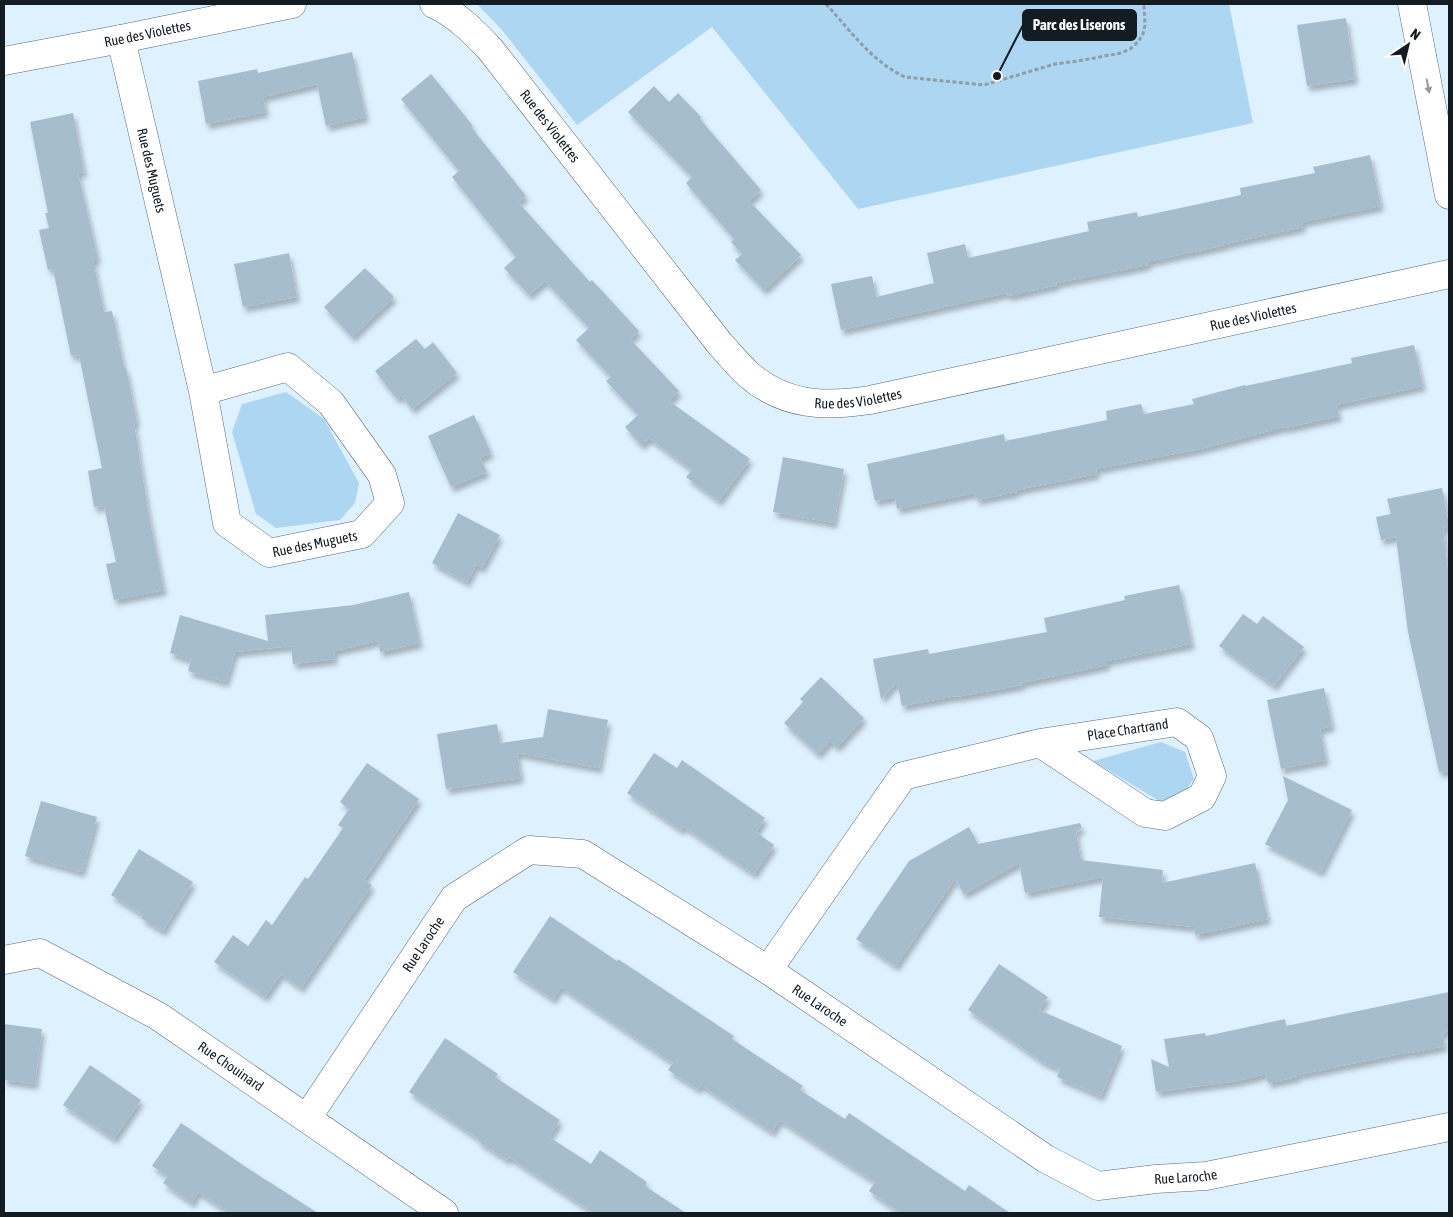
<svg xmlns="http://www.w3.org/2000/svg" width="1453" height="1217" font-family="'Asap Condensed',sans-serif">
<defs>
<filter id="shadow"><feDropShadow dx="3" dy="5.5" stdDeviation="2.5" flood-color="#0004"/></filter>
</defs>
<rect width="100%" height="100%" fill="#def1ff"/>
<g fill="#add6f2">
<path d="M 477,4 L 1229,4 L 1253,123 L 858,209 L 712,27 L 577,125 L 501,29 Z"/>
<path d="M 286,392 L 324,419 L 359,483 L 355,503 L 340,520 L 276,528 L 256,514 L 232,432 L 242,404 Z"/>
<path d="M 1161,742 L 1185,752 L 1194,779 L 1183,793 L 1161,802 L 1093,761 Z"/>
</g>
<g fill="#a6bdcd" filter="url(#shadow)">
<path d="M 1346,18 L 1355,79 L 1307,86 L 1297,25 Z"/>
<path d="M 352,52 L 366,117 L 326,126 L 317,84 L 263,97 L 266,112 L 206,124 L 198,81 L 257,69 L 258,73 Z"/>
<path d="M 431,74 L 473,126 L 471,127 L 526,196 L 518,202 L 590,282 L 592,280 L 639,331 L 630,339 L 679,391 L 669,401 L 750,459 L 719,501 L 686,477 L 692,470 L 649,438 L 641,445 L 625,427 L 638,415 L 606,381 L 611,377 L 576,340 L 589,328 L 545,281 L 529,295 L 504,268 L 516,257 L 452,177 L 459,171 L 401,99 Z"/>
<path d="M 654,86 L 669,102 L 678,93 L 701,117 L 700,119 L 761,190 L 749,201 L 801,255 L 764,290 L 735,260 L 742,254 L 731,242 L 734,239 L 686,183 L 692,177 L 628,112 Z"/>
<path d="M 73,113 L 84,172 L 78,173 L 98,259 L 93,260 L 104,312 L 112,311 L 124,368 L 126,368 L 137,422 L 134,423 L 149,516 L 164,590 L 114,600 L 106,564 L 116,562 L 104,506 L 94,507 L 88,471 L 102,468 L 79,355 L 71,356 L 53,269 L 48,270 L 39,230 L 49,228 L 45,213 L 48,213 L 30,122 Z"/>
<path d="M 1370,155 L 1381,206 L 1302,222 L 1303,227 L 1225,244 L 1225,245 L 1147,262 L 1148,265 L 1056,283 L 1057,285 L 1008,296 L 1007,293 L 841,330 L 831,284 L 872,276 L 876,297 L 934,283 L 927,253 L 965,244 L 968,258 L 1089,231 L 1087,222 L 1137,212 L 1138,217 L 1241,195 L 1240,188 L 1315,173 L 1313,167 Z"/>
<path d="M 289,253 L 297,297 L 243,307 L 234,264 Z"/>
<path d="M 365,268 L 394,297 L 352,337 L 324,307 Z"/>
<path d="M 416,339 L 425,349 L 433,342 L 457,373 L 412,409 L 401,395 L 397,399 L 375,371 Z"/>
<path d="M 1414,345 L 1423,386 L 1336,405 L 1339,416 L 1285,428 L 1284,427 L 1200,449 L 1096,469 L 1097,474 L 1016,490 L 1017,492 L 977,500 L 975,493 L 897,509 L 895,497 L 875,501 L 867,464 L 1004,434 L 1005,441 L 1107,420 L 1106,411 L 1141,404 L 1144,414 L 1194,404 L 1192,399 L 1245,385 L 1245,386 L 1352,363 L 1351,358 Z"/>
<path d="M 474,415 L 491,453 L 480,458 L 487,472 L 451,487 L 428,436 Z"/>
<path d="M 783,457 L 844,469 L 834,523 L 773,512 Z"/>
<path d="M 1442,488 L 1449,525 L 1449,526 L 1443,528 L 1449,578 L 1449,771 L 1439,772 L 1408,632 L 1396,537 L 1381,540 L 1376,517 L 1391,514 L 1387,499 Z"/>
<path d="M 458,513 L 500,535 L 482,568 L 476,565 L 467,582 L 432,563 Z"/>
<path d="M 1179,585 L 1192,644 L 1107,661 L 1107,665 L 1021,683 L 1022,685 L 956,697 L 956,696 L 902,706 L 897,682 L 881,699 L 873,659 L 928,649 L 929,654 L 1047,632 L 1044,618 L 1125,600 L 1124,596 Z"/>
<path d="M 409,592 L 420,643 L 380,652 L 378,641 L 334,651 L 335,659 L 293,664 L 291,646 L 235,652 L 226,682 L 188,671 L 191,660 L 170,653 L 180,615 L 268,641 L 265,615 L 353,605 Z"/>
<path d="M 1243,614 L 1257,624 L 1263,616 L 1304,647 L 1274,686 L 1219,646 Z"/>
<path d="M 821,677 L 864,718 L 837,747 L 830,741 L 818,754 L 784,723 L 803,702 L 800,699 Z"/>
<path d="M 1324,688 L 1332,726 L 1320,729 L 1326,760 L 1281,769 L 1267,700 Z"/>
<path d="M 548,709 L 608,720 L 599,768 L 517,753 L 521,778 L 446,789 L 437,734 L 497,724 L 500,743 L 543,737 Z"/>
<path d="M 654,753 L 677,768 L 682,760 L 765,818 L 756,832 L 774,845 L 754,874 L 683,826 L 681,830 L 627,793 Z"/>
<path d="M 367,763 L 419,799 L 364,880 L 372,885 L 301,988 L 281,974 L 265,997 L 214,962 L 233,935 L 248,946 L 266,920 L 272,925 L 305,877 L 308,879 L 343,828 L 338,825 L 349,809 L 340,802 Z"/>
<path d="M 1283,776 L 1352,810 L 1321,872 L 1265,844 L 1288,800 Z"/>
<path d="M 41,801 L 97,817 L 82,872 L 25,856 Z"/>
<path d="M 1080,823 L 1082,828 L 1076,832 L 1081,860 L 1163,870 L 1162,883 L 1255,863 L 1268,919 L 1195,935 L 1194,927 L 1099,917 L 1103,877 L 1025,893 L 1019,863 L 964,894 L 955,879 L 896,966 L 856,939 L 909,861 L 969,827 L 978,844 Z"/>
<path d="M 139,849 L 193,882 L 163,931 L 141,918 L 143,915 L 111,895 Z"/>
<path d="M 550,916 L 617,961 L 618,959 L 734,1036 L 732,1039 L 803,1086 L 800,1090 L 845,1119 L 849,1113 L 965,1191 L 969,1185 L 1010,1213 L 901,1213 L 869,1191 L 875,1182 L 780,1120 L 772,1132 L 701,1085 L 698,1089 L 668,1070 L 673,1063 L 561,987 L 553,999 L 513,972 Z"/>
<path d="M 999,964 L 1048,997 L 1039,1010 L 1122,1046 L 1101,1096 L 1057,1077 L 1060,1069 L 1043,1062 L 968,1010 Z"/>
<path d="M 1449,992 L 1449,1031 L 1442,1033 L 1445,1046 L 1410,1053 L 1410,1052 L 1297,1075 L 1297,1077 L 1268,1083 L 1266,1074 L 1237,1081 L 1156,1092 L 1151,1059 L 1169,1067 L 1164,1039 L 1205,1033 L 1206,1036 L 1285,1019 L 1286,1026 Z"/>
<path d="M 4,1024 L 42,1029 L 35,1084 L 4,1080 Z"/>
<path d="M 445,1038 L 498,1074 L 495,1077 L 560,1120 L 549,1137 L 591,1164 L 600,1150 L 647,1182 L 645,1186 L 686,1213 L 594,1213 L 509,1157 L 507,1160 L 478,1141 L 479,1139 L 409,1092 Z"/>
<path d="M 90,1065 L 141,1100 L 114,1139 L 63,1105 Z"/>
<path d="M 181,1123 L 252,1171 L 318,1213 L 230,1213 L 198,1192 L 192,1203 L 163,1183 L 168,1176 L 152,1166 Z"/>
</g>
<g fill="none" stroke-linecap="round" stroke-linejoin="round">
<defs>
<g id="street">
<path id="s1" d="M 434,4 C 456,14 473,31 490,49 L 720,344 C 730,355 739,366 749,375 C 785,406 825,407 870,400 L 1449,274"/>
<path id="s2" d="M 121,39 L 203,391 L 227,523 L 269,553 L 362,534 L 390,503 L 382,475 L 331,403 L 288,367 L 203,391"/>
<path id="s3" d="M 4,61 L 121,39 L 292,4"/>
<path id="s4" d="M 4,960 L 40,953 L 158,1016 L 444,1213"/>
<path id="s5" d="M 768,970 L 903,776 L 1040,743 L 1177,722 L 1199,738 L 1212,776 L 1202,797 L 1165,816 L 1145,813 L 1040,743"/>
<path id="s6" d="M 307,1118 L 454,898 L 529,850 L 583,854 L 768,970 L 1046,1159 L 1098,1186 L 1156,1179 L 1206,1176 L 1449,1127"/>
</g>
<path id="secondary" d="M 1412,4 L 1449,195"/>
</defs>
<use href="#street" stroke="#546978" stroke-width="29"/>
<use href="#secondary" stroke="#546978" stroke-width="29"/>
<path stroke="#8e9da8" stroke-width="3" stroke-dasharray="4 2.5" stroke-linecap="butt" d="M 826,4 C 850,30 871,61 905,77 L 984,85 L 1055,64 L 1078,61 L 1121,53 L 1130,49 L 1138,42 L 1143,34 L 1145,25 L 1144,4"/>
<use href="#street" stroke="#fff" stroke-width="28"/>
<use href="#secondary" stroke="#fff" stroke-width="28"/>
</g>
<defs><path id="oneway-solid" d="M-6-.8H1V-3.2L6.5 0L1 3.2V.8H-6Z" transform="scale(1.25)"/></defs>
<use fill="#95999c" href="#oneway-solid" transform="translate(1428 86) rotate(79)"/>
<g text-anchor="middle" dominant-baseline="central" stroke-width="4" stroke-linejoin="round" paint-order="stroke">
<g font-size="14" fill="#131c22" stroke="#fff">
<text stroke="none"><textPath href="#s3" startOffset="146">Rue des Violettes</textPath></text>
<text stroke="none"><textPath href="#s1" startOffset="170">Rue des Violettes</textPath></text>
<text stroke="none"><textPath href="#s2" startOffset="135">Rue des Muguets</textPath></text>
<text stroke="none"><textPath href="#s1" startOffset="1009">Rue des Violettes</textPath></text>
<text stroke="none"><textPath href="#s1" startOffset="605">Rue des Violettes</textPath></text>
<text stroke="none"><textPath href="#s2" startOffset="594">Rue des Muguets</textPath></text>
<text stroke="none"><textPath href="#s5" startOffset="466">Place Chartrand</textPath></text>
<text stroke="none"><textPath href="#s6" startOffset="209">Rue Laroche</textPath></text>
<text stroke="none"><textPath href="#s6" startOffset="689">Rue Laroche</textPath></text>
<text stroke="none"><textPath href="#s4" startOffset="259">Rue Chouinard</textPath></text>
<text stroke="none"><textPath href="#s6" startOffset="1109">Rue Laroche</textPath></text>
</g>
</g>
<path fill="none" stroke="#131c22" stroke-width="2" d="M997 76L1023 25"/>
<circle fill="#131c22" stroke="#fff" stroke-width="2" cx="997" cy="76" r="5"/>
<rect fill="#131c22" stroke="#131c22" stroke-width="2" x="1023" y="10" width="113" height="30" rx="5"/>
<g font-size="15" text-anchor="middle" font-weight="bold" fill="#fff">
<text x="1079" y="30">Parc des Liserons</text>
</g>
<rect width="1453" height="1217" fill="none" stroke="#131c22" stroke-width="10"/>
<g transform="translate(1408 45) rotate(35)" stroke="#ffffff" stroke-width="4" paint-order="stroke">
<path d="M0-4L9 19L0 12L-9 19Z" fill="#131c22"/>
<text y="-8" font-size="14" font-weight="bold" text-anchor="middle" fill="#131c22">N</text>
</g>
</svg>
